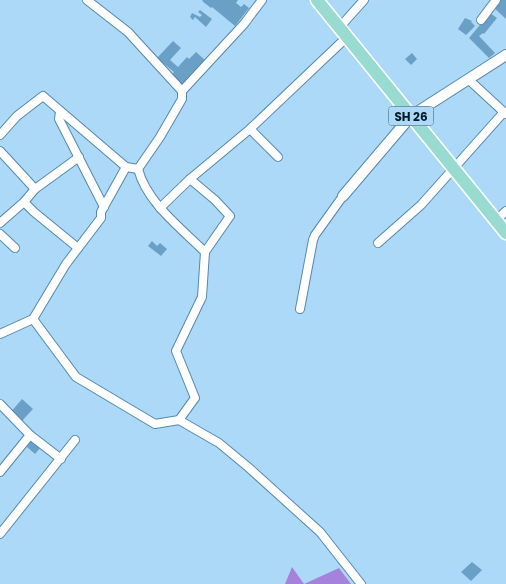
<svg xmlns="http://www.w3.org/2000/svg" width="506" height="584" font-family="Poppins,sans-serif">
<rect width="100%" height="100%" fill="#add9f9"/>
<path fill="#a582dc" d="M 292,567 L 304,584 L 339,568 L 351,584 L 285,584 Z"/>
<g fill="#6ba0c6">
<path d="M 203,0 L 238,0 L 236,3 L 241,7 L 244,4 L 249,8 L 235,26 L 212,7 L 211,8 L 202,1 Z"/>
<path d="M 499,0 L 506,0 L 506,19 L 493,7 Z"/>
<path d="M 200,10 L 212,19 L 206,27 L 195,17 L 193,20 L 190,17 L 192,13 L 200,17 L 202,15 L 198,12 Z"/>
<path d="M 490,13 L 497,18 L 484,34 L 483,33 L 479,36 L 495,53 L 489,58 L 469,38 Z"/>
<path d="M 465,18 L 472,21 L 471,22 L 475,26 L 466,35 L 458,29 Z"/>
<path d="M 173,41 L 181,48 L 170,60 L 178,67 L 187,57 L 189,59 L 196,52 L 206,61 L 182,85 L 171,75 L 174,72 L 157,58 Z"/>
<path d="M 412,53 L 417,59 L 411,65 L 405,59 Z"/>
<path d="M 152,241 L 157,246 L 160,243 L 167,249 L 161,256 L 148,246 Z"/>
<path d="M 22,399 L 33,409 L 20,423 L 10,413 Z"/>
<path d="M 32,440 L 41,447 L 35,454 L 27,447 Z"/>
<path d="M 472,562 L 482,570 L 471,581 L 461,572 Z"/>
</g>
<g fill="none" stroke-linecap="round" stroke-linejoin="round">
<defs>
<g id="minor">
<path d="M 481,20 L 496,0"/>
<path d="M 339,28 L 364,0"/>
<path d="M 468,79 L 506,114"/>
<path d="M 182,91 L 244,24 L 262,0"/>
<path d="M 60,112 L 59,119 L 104,207"/>
<path d="M 250,129 L 278,157"/>
<path d="M 0,135 L 17,116 L 43,96 L 126,167"/>
<path d="M 0,151 L 35,189"/>
<path d="M 190,179 L 215,200 L 230,216 L 205,252"/>
<path d="M 24,202 L 34,212 L 78,248"/>
<path d="M 160,208 L 190,179 L 250,129 L 347,37"/>
<path d="M 496,220 L 506,211"/>
<path d="M 0,223 L 24,202 L 35,189 L 79,157"/>
<path d="M 0,234 L 15,248"/>
<path d="M 378,243 L 421,205 L 504,112"/>
<path d="M 300,309 L 313,240 L 315,235 L 343,196"/>
<path d="M 33,319 L 76,377 L 155,424 L 179,420 L 195,398 L 176,351 L 202,297 L 205,252 C 181,228 147,203 138,169"/>
<path d="M 0,334 L 33,319 L 66,264 L 101,218 L 101,212 L 126,167 L 138,169 L 160,137 L 182,99 L 182,91 L 128,32 L 87,0"/>
<path d="M 0,404 L 30,435 L 61,459"/>
<path d="M 179,420 L 219,443 L 248,467 L 320,532 L 361,584"/>
<path d="M 0,472 L 30,435"/>
<path d="M 0,534 L 75,440"/>
</g>
<path id="tertiary" d="M 343,196 L 411,116 L 506,55"/>
<path id="primary" d="M 317,0 L 506,233"/>
</defs>
<use href="#minor" stroke="#5488ad" stroke-width="10"/>
<use href="#tertiary" stroke="#5488ad" stroke-width="12"/>
<use href="#primary" stroke="#fff" stroke-width="15"/>
<use href="#minor" stroke="#fff" stroke-width="8"/>
<use href="#tertiary" stroke="#fff" stroke-width="10"/>
<use href="#primary" stroke="#99dbd0" stroke-width="12"/>
</g>
<g text-anchor="middle" dominant-baseline="central" stroke-width="4" stroke-linejoin="round" paint-order="stroke">
<rect fill="#add9f9" stroke="#375367" stroke-width="1" x="388.5" y="106.5" width="45" height="19" rx="4"/>
<g font-size="12" font-weight="bold" fill="#041a28">
<text x="411" y="116">SH 26</text>
</g>
</g>
</svg>
